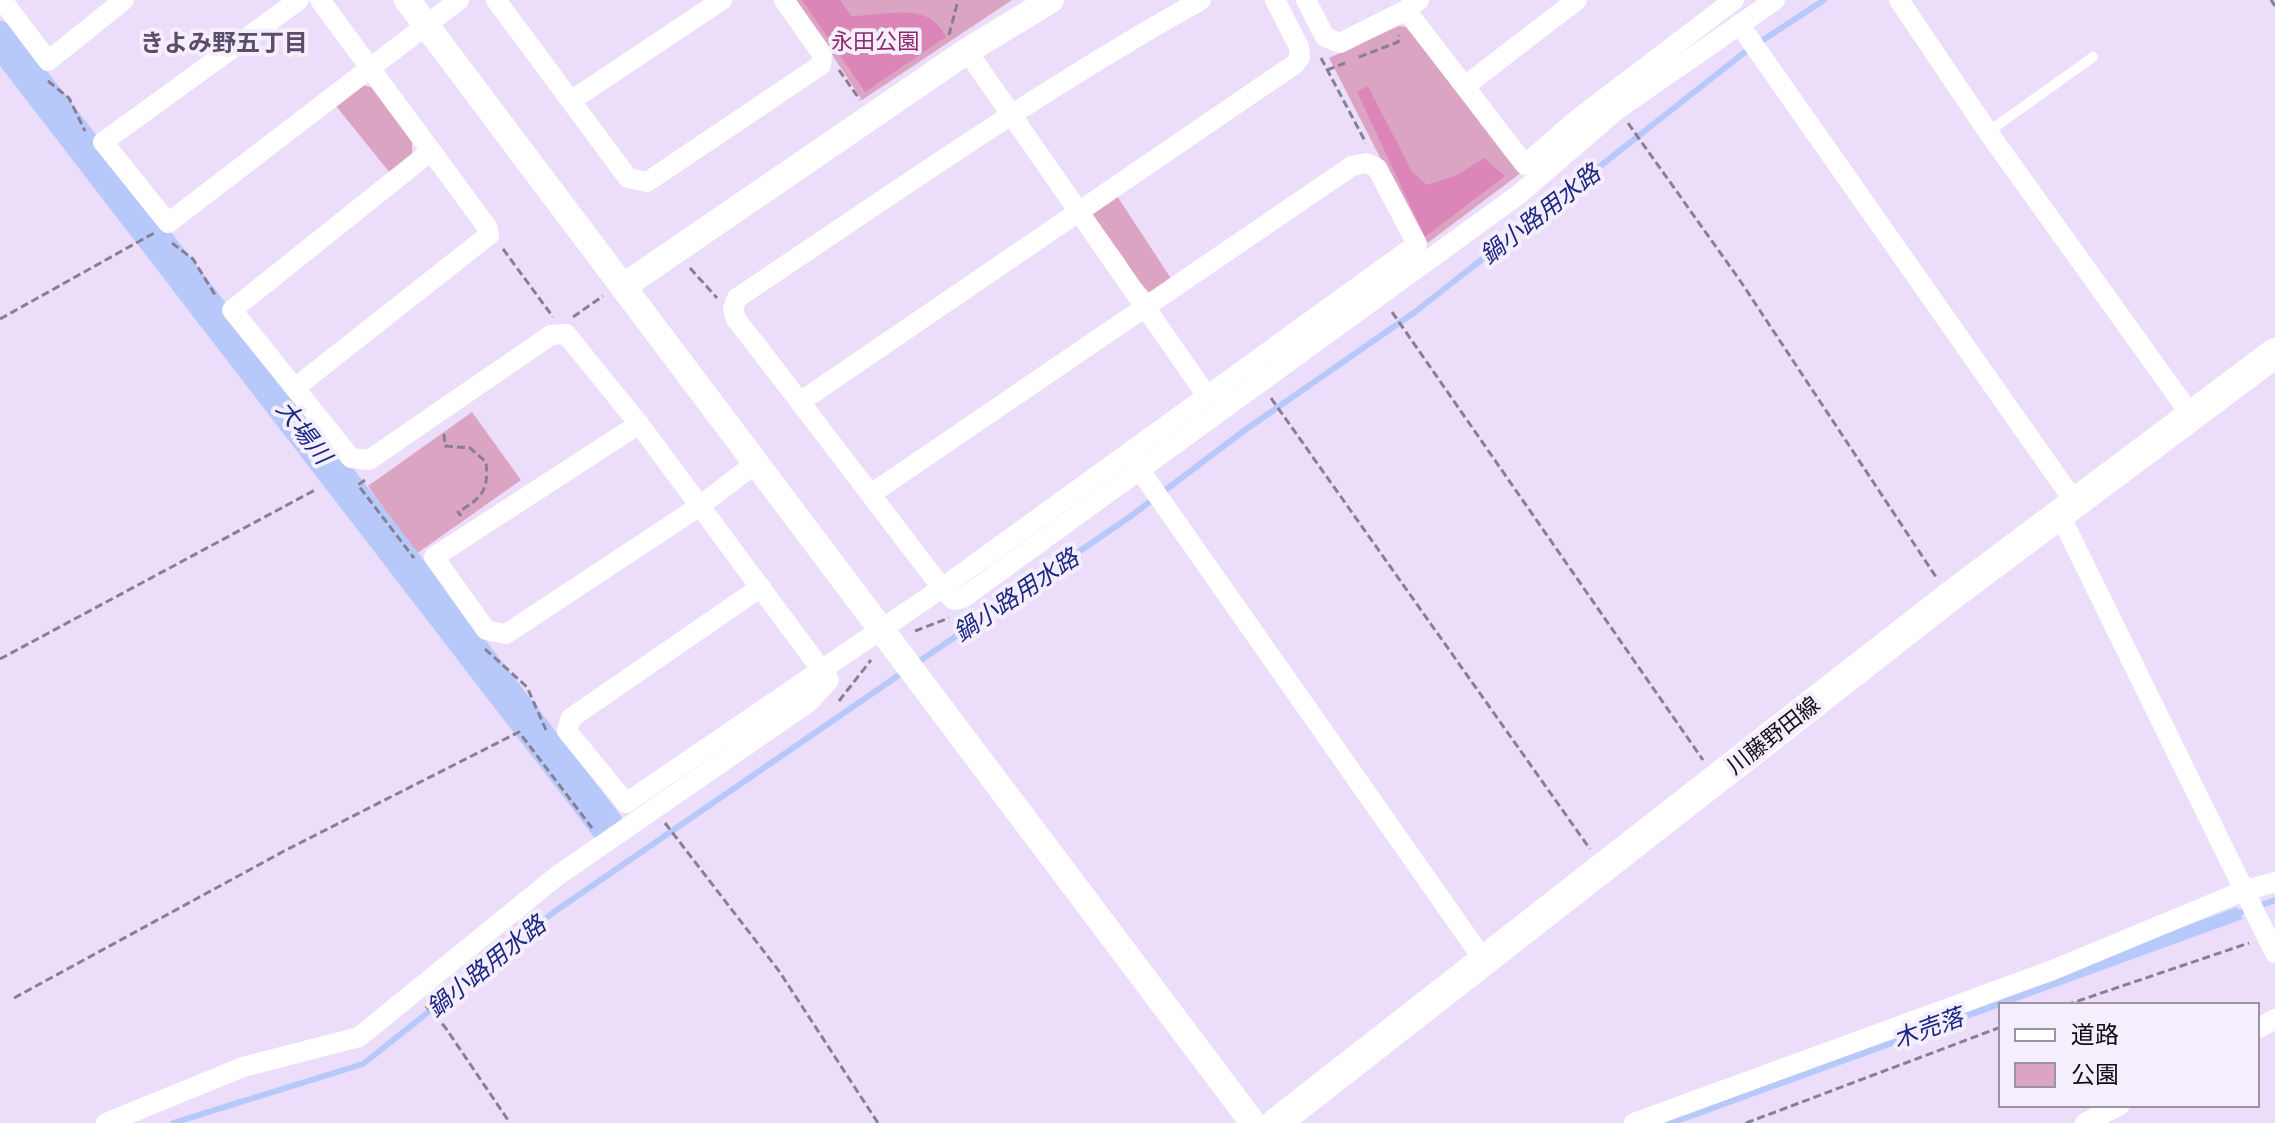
<svg xmlns="http://www.w3.org/2000/svg" width="2275" height="1123" font-family="'Space Grotesk','Noto Sans JP',sans-serif">
<rect width="100%" height="100%" fill="#ecdefa"/>
<g fill="#dca4c3">
<path d="M 796,0 L 1012,0 L 862,100 Z"/>
<path d="M 1399,26 L 1406,27 L 1522,172 L 1425,245 L 1329,58 Z"/>
<path d="M 362,85 L 371,87 L 412,142 L 412,154 L 390,173 L 336,106 Z"/>
<path d="M 1117,196 L 1172,280 L 1150,293 L 1123,265 L 1126,261 L 1092,215 Z"/>
<path d="M 472,412 L 521,480 L 416,554 L 368,486 Z"/>
</g>
<g fill="#dc85b8">
<path d="M 802,0 L 840,0 L 851,16 C 889,16 928,0 946,37 L 865,92 Z"/>
<path d="M 1368,86 L 1412,172 L 1427,185 L 1457,175 L 1484,158 L 1505,176 L 1425,237 L 1357,92 Z"/>
</g>
<path fill="#b7c8fb" d="M 2237,907 L 2243,919 L 1680,1123 L 1657,1123 Z"/>
<g fill="none" stroke-linecap="round" stroke-linejoin="round">
<g stroke="#b7c8fb" stroke-width="6">
<path d="M 914,665 L 1131,516 L 1245,430 L 1415,312 L 1745,52 L 1824,0"/>
<path d="M 2233,915 L 2275,900"/>
<path d="M 173,1123 L 363,1064 L 554,912 L 905,671"/>
</g>
<path stroke="#b7c8fb" stroke-width="34" d="M 0,38 L 608,827"/>
<g stroke="#897f93" stroke-width="3" stroke-dasharray="8 4" stroke-linecap="butt">
<path d="M 2271,0 L 2275,6"/>
<path d="M 949,35 L 958,0"/>
<path d="M 1359,57 L 1398,42 L 1399,35"/>
<path d="M 1321,58 L 1366,143"/>
<path d="M 839,70 L 860,100"/>
<path d="M 1327,70 L 1345,63"/>
<path d="M 48,81 L 69,98 L 85,131"/>
<path d="M 1628,123 L 1741,282 L 1936,577"/>
<path d="M 172,243 L 193,259 L 217,298"/>
<path d="M 503,249 L 553,317"/>
<path d="M 690,268 L 717,298"/>
<path d="M 1392,312 L 1703,760"/>
<path d="M 573,317 L 603,296"/>
<path d="M 0,319 L 154,233"/>
<path d="M 1271,398 L 1590,849"/>
<path d="M 444,434 L 445,446 L 470,448 L 486,462 C 489,490 482,498 458,512 L 461,516"/>
<path d="M 365,480 L 358,485 L 414,558"/>
<path d="M 915,631 L 949,618"/>
<path d="M 485,649 L 527,687 L 546,730"/>
<path d="M 0,659 L 315,490"/>
<path d="M 839,701 L 871,660"/>
<path d="M 665,823 L 779,971 L 878,1123"/>
<path d="M 14,998 L 286,850 L 519,732 L 592,828"/>
<path d="M 2066,1005 L 2249,943"/>
<path d="M 426,1006 L 445,1027 L 510,1123"/>
<path d="M 1746,1123 L 2001,1027"/>
</g>
<path stroke="#fff" stroke-width="10" d="M 1988,132 L 2093,57"/>
<g stroke="#fff" stroke-width="20">
<path d="M 2,0 L 48,61 L 124,0"/>
<path d="M 299,0 L 103,142 L 168,223 L 459,0"/>
<path d="M 496,0 L 628,178 L 647,182 L 821,65 L 822,54 L 784,0"/>
<path d="M 1201,0 C 1040,90 890,196 737,298 L 733,309 L 736,319 L 800,402 L 1295,64 L 1300,57 L 1299,47 L 1275,0"/>
<path d="M 1306,0 L 1325,37 L 1340,43 L 1406,10"/>
<path d="M 1419,0 L 1406,10 L 1525,165 L 1575,121 L 1734,0"/>
<path d="M 1899,0 L 1988,132 L 2191,415"/>
<path d="M 1739,24 L 2074,501"/>
<path d="M 967,51 L 1207,396"/>
<path d="M 1465,86 L 1577,0"/>
<path d="M 572,100 L 722,0"/>
<path d="M 296,387 L 489,235 L 487,227 L 320,0"/>
<path d="M 800,402 L 942,588 L 1417,244 L 1377,168 L 1366,163 L 1352,166 L 871,494"/>
<path d="M 639,424 L 434,557 L 486,630 L 506,634 L 700,506 L 756,463"/>
<path d="M 1139,469 L 1483,959"/>
<path d="M 2059,513 L 2275,953"/>
<path d="M 761,587 L 571,718 L 567,731 L 626,803 L 942,588 L 954,600 L 963,598 L 1518,195 L 1618,109 L 1775,0"/>
<path d="M 2257,1029 L 2275,1019"/>
<path d="M 106,1123 L 243,1067 L 359,1037 L 557,876 L 809,702 L 829,680 L 639,424 L 566,334 L 551,335 L 369,460 L 351,458 L 232,310 L 431,151"/>
<path d="M 1634,1123 L 2053,970 L 2243,891 L 2275,882"/>
<path d="M 2085,1123 L 2120,1105"/>
</g>
<g stroke="#fff" stroke-width="26">
<path d="M 407,0 L 1253,1123"/>
<path d="M 624,286 L 967,51 L 1051,0"/>
</g>
<path stroke="#fff" stroke-width="30" d="M 1276,1123 L 1952,595 L 2275,353"/>
</g>
<g text-anchor="middle" dominant-baseline="central" stroke-width="8" stroke-linejoin="round" paint-order="stroke">
<g font-size="22" fill="#8e296c" stroke="#f5effd">
<text x="875" y="41">永田公園</text>
</g>
<g font-size="22" fill="#120c17" stroke="#f5effd">
<text transform="translate(1773 735) rotate(-38)">川藤野田線</text>
</g>
<g font-size="24" font-weight="bold" fill="#5c4e6b" stroke="#f5effd">
<text x="224" y="42">きよみ野五丁目</text>
</g>
<g font-size="24" font-style="italic" fill="#1b2783" stroke="#f5effd">
<text transform="translate(1540 214) rotate(-38)">鍋小路用水路</text>
<text transform="translate(304 432) rotate(52)">大場川</text>
<text transform="translate(1016 595) rotate(-34)">鍋小路用水路</text>
<text transform="translate(486 966) rotate(-39)">鍋小路用水路</text>
<text transform="translate(1928 1028) rotate(-20)">木売落</text>
</g>
</g>
<rect x="1999" y="1003" width="260" height="104" fill="#f5effd" stroke="#9a94a1" stroke-width="2"/>
<rect x="2015" y="1029" width="40" height="12" fill="#ffffff" stroke="#9a94a1" stroke-width="2"/>
<text x="2071" y="1043" font-size="24" fill="#120c17">道路</text>
<rect x="2015" y="1063" width="40" height="24" fill="#dca4c3" stroke="#9a94a1" stroke-width="2"/>
<text x="2071" y="1083" font-size="24" fill="#120c17">公園</text>
</svg>
